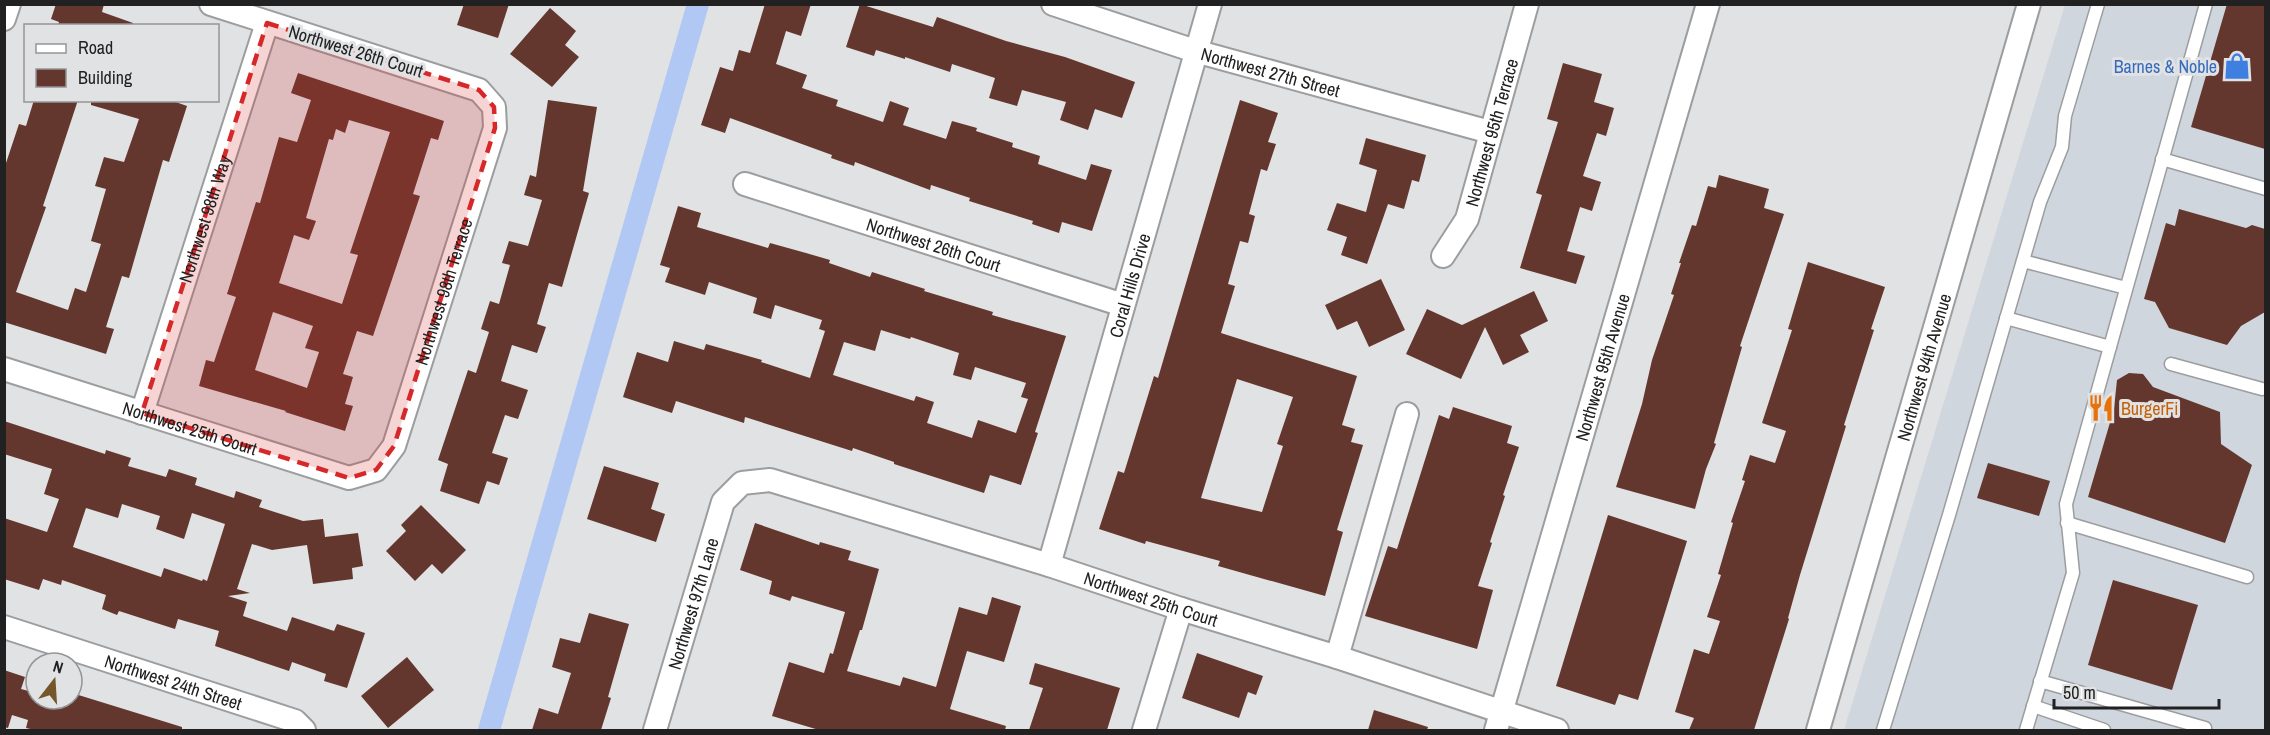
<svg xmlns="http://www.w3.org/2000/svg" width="2270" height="735" font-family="'Archivo Narrow',sans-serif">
<rect width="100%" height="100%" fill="#e0e2e4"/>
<path fill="#d0d6de" d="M 2065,5 L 2265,5 L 2265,730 L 1844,730 Z"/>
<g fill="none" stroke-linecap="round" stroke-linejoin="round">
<path stroke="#b2c8f4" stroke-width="22" d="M 489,730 L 698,4"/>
</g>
<g fill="#64372e" fill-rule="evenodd">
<path d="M 56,4 L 104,4 L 102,12 L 133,23 L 133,26 L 58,26 L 59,22 L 51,19 Z"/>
<path d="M 464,4 L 509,4 L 498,38 L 457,25 Z"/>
<path d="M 765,4 L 811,4 L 801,36 L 786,31 L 776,64 L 807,75 L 802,88 L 838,100 L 836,106 L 883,122 L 890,101 L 909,108 L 903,125 L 946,139 L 952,121 L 977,128 L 976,131 L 1013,143 L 1012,147 L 1040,156 L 1038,164 L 1086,180 L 1091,164 L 1112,170 L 1092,231 L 1062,222 L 1059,233 L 1032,224 L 1033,221 L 969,201 L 970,198 L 931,185 L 930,190 L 855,162 L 854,166 L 831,158 L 832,155 L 730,118 L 725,133 L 701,125 L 720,67 L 733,71 L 739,50 L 750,53 Z"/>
<path d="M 860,4 L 933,27 L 937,17 L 1006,41 L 1065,57 L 1135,82 L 1122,118 L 1095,109 L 1088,130 L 1060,120 L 1066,102 L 1022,90 L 1017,106 L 989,98 L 995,78 L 952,64 L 950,72 L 905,57 L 905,59 L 876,50 L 874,56 L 846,47 Z"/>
<path d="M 2227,4 L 2265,4 L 2265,149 L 2191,127 Z"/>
<path d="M 550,8 L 576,31 L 565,45 L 579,57 L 552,87 L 510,54 Z"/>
<path d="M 1563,63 L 1602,74 L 1594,102 L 1614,108 L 1606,136 L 1597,133 L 1583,176 L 1601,182 L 1592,211 L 1580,207 L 1567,251 L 1585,256 L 1576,284 L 1520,268 L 1542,195 L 1536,193 L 1558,122 L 1547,119 Z"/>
<path d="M 298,73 L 444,121 L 438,140 L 431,138 L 413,194 L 420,196 L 373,336 L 357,331 L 343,374 L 353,377 L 345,404 L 353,406 L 345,431 L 285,412 L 286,411 L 199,386 L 206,360 L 214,362 L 223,335 L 236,297 L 227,294 L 256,202 L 260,203 L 279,137 L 297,142 L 311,100 L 291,93 ZM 349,120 L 390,132 L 350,253 L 358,255 L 342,304 L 279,283 L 294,235 L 309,240 L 316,221 L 306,218 L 329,139 L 333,140 L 336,129 L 345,133 ZM 273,312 L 313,326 L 305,348 L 319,352 L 307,388 L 255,370 Z"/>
<path d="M 34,100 L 78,100 L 43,206 L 46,207 L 16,292 L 68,310 L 75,288 L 86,292 L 101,244 L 91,241 L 106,189 L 95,186 L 104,157 L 124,162 L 139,119 L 91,105 L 91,100 L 170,100 L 187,106 L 169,162 L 163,160 L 129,278 L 122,276 L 106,327 L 114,329 L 106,354 L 4,322 L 4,169 L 19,124 L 26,126 Z"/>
<path d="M 548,100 L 597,107 L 583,191 L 589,193 L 562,287 L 549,283 L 537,324 L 546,327 L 537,353 L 512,345 L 501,381 L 528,390 L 518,419 L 505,415 L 492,453 L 508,458 L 499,485 L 487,481 L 479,504 L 440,491 L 448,464 L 438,460 L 468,370 L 476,373 L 489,332 L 481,329 L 490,301 L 499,304 L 510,265 L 502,263 L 509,241 L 528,246 L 542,200 L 524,195 L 530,175 L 536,177 Z"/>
<path d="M 1240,100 L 1278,113 L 1268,142 L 1276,144 L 1267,171 L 1261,169 L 1249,214 L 1255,216 L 1248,243 L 1240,241 L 1228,284 L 1235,286 L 1221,333 L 1357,376 L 1342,425 L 1355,429 L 1351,442 L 1363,445 L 1337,530 L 1343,532 L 1325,596 L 1218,566 L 1220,561 L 1146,541 L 1145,544 L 1099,529 L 1118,471 L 1124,473 L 1154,376 L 1158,378 ZM 1237,379 L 1293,397 L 1277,444 L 1283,446 L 1262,512 L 1201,498 Z"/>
<path d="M 1366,138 L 1426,155 L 1419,182 L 1412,180 L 1404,209 L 1388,204 L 1367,264 L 1341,255 L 1347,237 L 1327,230 L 1337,203 L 1366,212 L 1377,170 L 1359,164 Z"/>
<path d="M 1719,175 L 1769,189 L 1764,208 L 1784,214 L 1740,346 L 1742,347 L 1714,443 L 1716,444 L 1706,469 L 1695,509 L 1616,487 L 1642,404 L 1652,360 L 1674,295 L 1671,294 L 1681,263 L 1679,263 L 1692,225 L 1696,226 L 1708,186 L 1716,188 Z"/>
<path d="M 678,206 L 701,213 L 697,227 L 768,248 L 770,243 L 806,253 L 830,260 L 829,263 L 870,277 L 872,272 L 925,289 L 924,291 L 993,312 L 992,315 L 1066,336 L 1035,432 L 1038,433 L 1021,485 L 990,475 L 984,493 L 894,464 L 894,462 L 853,448 L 852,451 L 745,417 L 744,423 L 676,401 L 672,413 L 623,397 L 637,352 L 668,362 L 674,341 L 704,350 L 706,344 L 762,360 L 761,362 L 810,378 L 825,331 L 819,329 L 822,320 L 775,305 L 771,319 L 753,313 L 757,298 L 709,282 L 705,295 L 665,282 L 670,268 L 660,265 ZM 881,330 L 910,339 L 911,337 L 959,353 L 953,375 L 971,380 L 975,367 L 1026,383 L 1021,397 L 1028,399 L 1016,433 L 978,420 L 972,438 L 927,423 L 934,402 L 916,396 L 914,401 L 833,375 L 844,342 L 875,351 Z"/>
<path d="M 2179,209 L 2246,228 L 2252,225 L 2265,229 L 2265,312 L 2241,326 L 2227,345 L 2169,328 L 2155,302 L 2144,299 L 2166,223 L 2175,226 Z"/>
<path d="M 1808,262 L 1885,287 L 1871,329 L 1874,330 L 1844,425 L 1846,426 L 1800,575 L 1788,618 L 1789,619 L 1754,730 L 1689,730 L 1694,718 L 1675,712 L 1694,649 L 1709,654 L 1720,621 L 1707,617 L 1721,575 L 1718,574 L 1733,523 L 1731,522 L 1745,481 L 1742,480 L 1750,455 L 1775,463 L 1786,431 L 1762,423 L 1792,330 L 1788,329 Z"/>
<path d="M 1381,279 L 1405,330 L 1369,347 L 1357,321 L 1337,330 L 1325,305 Z"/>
<path d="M 1534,291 L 1548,321 L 1520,335 L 1529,352 L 1503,365 L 1485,327 L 1461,379 L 1406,354 L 1427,309 L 1462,325 Z"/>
<path d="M 2129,373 L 2143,374 L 2153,387 L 2220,412 L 2221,444 L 2252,465 L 2225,543 L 2088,497 L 2114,409 L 2117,380 Z"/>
<path d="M 1453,407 L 1512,426 L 1507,443 L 1519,447 L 1503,495 L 1505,496 L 1490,542 L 1492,543 L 1478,586 L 1493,590 L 1477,649 L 1365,616 L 1388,546 L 1397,549 L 1439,415 L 1449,419 Z"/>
<path d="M 4,421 L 105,454 L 106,450 L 131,458 L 128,466 L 166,477 L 169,469 L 197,478 L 195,485 L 234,498 L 236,491 L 262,500 L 259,507 L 303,521 L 323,519 L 325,537 L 358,533 L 363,566 L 352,568 L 353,579 L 313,584 L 307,545 L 272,550 L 252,544 L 237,589 L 250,593 L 228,596 L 247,602 L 243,616 L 287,631 L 292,617 L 334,631 L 337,624 L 365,633 L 347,688 L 324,681 L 326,674 L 292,662 L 289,671 L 215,646 L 219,631 L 178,619 L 175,629 L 119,611 L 117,615 L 102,609 L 106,595 L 62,580 L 61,585 L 43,579 L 39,590 L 4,579 L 4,518 L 47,532 L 59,499 L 44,494 L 52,469 L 4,454 ZM 122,504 L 160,516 L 156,529 L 184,539 L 192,513 L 225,524 L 207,581 L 203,579 L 202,581 L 164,568 L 161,577 L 73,547 L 86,508 L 118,518 Z"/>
<path d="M 1988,463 L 2050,481 L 2039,516 L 1977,498 Z"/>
<path d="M 604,466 L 659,483 L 651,509 L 665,514 L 656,542 L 587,519 Z"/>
<path d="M 421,505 L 466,550 L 442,574 L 432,564 L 415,581 L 386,551 L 406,531 L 401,525 Z"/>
<path d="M 1608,515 L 1687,541 L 1638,700 L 1619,694 L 1615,705 L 1556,686 Z"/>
<path d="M 755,523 L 819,545 L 820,542 L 851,551 L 848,560 L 879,569 L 862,630 L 860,630 L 847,671 L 900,686 L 903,677 L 936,687 L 959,607 L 987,615 L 992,597 L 1021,606 L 1004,662 L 967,651 L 950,709 L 1006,726 L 1005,730 L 819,730 L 772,716 L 789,662 L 824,673 L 830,653 L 833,654 L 845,612 L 792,596 L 790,601 L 769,594 L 772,581 L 740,570 Z"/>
<path d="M 2113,580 L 2198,605 L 2172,690 L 2088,665 Z"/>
<path d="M 589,613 L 629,624 L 608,697 L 611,698 L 601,730 L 532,730 L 539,708 L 558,714 L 571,673 L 552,667 L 560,638 L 580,643 Z"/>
<path d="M 1197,653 L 1263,676 L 1256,695 L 1248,692 L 1239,718 L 1182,698 Z"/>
<path d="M 407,657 L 434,690 L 388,728 L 361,696 Z"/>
<path d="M 1035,663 L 1120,688 L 1107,730 L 1029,730 L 1043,688 L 1029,684 Z"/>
<path d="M 4,670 L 25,677 L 21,689 L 36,693 L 36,699 L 72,699 L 72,693 L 182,727 L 182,730 L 35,730 L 26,728 L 28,720 L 12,715 L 8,728 L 4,727 Z"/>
<path d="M 1374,710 L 1428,727 L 1427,730 L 1368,730 Z"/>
</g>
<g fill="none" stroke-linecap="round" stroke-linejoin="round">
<defs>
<g id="service">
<path d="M 2162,159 L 2266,189"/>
<path d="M 2023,261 L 2126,288"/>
<path d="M 2006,318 L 2110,347"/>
<path d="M 2171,364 L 2262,389"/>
<path d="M 2067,523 L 2247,577"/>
<path d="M 2040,681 L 2205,728"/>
<path d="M 2033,706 L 2104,730"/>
<path d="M 1883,730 L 1949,515 L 2040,202 L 2062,147 L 2065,116 L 2098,4"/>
<path d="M 2026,730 L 2073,573 L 2066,504 L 2206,4"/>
</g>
<g id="minor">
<path id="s1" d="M 1053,4 L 1195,51 L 1490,132"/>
<path d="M 4,19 L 9,4"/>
<path id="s2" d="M 745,184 L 1123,305"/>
<path id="s3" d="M 1443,256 L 1467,219 L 1527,4"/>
<path id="s4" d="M 4,369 L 349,478 L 376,470 L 394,446 L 495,128 L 494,107 L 479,90 L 211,4"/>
<path id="s5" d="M 142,413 L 267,23"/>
<path id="s6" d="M 1049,565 L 1210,4"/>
<path id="s7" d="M 4,627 L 295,721 L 304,730"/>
<path d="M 1337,657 L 1407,414"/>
<path id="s8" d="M 655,730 L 723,502 L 742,483 L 770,480 L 1049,565 L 1181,609 L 1337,657 L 1557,730"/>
<path d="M 1144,730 L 1181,609"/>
<path id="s9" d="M 1496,730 L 1708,4"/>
<path id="s10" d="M 1818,730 L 2029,4"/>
</g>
</defs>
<use href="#service" stroke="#9c9d9f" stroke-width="15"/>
<use href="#minor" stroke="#9c9d9f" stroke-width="26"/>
<use href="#service" stroke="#fff" stroke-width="12"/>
<use href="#minor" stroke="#fff" stroke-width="22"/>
</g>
<path fill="#d62828" fill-opacity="0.2" stroke="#d62828" stroke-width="4.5" stroke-dasharray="12 8" stroke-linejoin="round" d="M 267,23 L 479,90 L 494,107 L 495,128 L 394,446 L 376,470 L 349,478 L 142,413 Z"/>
<defs>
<symbol id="shop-bare" viewBox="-9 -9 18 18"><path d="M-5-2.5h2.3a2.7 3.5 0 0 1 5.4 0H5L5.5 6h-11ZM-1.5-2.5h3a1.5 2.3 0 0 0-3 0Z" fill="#3f7fe0" stroke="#e0e2e4" stroke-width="2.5" paint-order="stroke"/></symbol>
<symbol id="restaurant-bare" viewBox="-9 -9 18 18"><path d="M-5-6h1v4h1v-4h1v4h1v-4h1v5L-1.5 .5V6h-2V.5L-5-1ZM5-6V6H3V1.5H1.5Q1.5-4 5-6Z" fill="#e8710a" stroke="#e0e2e4" stroke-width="2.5" paint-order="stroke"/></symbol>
</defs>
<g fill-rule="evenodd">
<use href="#shop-bare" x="2218" y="47" width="38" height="38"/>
<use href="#restaurant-bare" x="2082" y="389" width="38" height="38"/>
</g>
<g text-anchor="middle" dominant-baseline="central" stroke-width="6" stroke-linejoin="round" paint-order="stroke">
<g font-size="18" fill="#212122" stroke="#e0e2e4">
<text transform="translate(356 51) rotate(17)">Northwest 26th Court</text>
<text stroke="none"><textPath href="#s1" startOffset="228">Northwest 27th Street</textPath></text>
<text stroke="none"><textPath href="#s3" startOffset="134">Northwest 95th Terrace</textPath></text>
<text stroke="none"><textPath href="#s5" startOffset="204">Northwest 98th Way</textPath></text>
<text stroke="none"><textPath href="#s2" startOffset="198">Northwest 26th Court</textPath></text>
<text stroke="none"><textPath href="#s6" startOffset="291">Coral Hills Drive</textPath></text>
<text stroke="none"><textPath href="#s4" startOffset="582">Northwest 98th Terrace</textPath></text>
<text stroke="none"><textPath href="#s10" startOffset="378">Northwest 94th Avenue</textPath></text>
<text stroke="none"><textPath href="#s9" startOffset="378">Northwest 95th Avenue</textPath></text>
<text stroke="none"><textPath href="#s4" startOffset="195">Northwest 25th Court</textPath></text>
<text stroke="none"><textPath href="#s8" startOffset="692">Northwest 25th Court</textPath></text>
<text stroke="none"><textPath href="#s8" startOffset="132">Northwest 97th Lane</textPath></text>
<text stroke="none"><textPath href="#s7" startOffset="178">Northwest 24th Street</textPath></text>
</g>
<g font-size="18" fill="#366cbe" stroke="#e0e2e4" text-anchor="end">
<text x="2217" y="66">Barnes &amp; Noble</text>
</g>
<g font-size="18" fill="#c56008" stroke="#e0e2e4" text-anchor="start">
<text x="2121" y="408">BurgerFi</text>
</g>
</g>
<rect width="2270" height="735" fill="none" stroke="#212122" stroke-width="12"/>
<rect x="24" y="24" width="195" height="78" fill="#e0e2e4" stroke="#949596" stroke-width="1.5"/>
<rect x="36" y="44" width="30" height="9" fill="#ffffff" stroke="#949596" stroke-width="1.5"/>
<text x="78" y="54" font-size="18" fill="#212122">Road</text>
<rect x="36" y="69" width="30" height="18" fill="#64372e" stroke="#949596" stroke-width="1.5"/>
<text x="78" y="84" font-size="18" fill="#212122">Building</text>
<g transform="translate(54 681) rotate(17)"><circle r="28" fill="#e0e2e4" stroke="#949596" stroke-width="1.5"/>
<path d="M0-4.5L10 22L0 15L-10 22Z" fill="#74562a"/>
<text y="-9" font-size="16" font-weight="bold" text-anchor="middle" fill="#212122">N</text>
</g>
<path d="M2054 699v9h165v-9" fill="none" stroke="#212122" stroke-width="3"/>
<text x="2063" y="699" font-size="18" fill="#212122" stroke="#e0e2e4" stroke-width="4.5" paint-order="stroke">50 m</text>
</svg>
